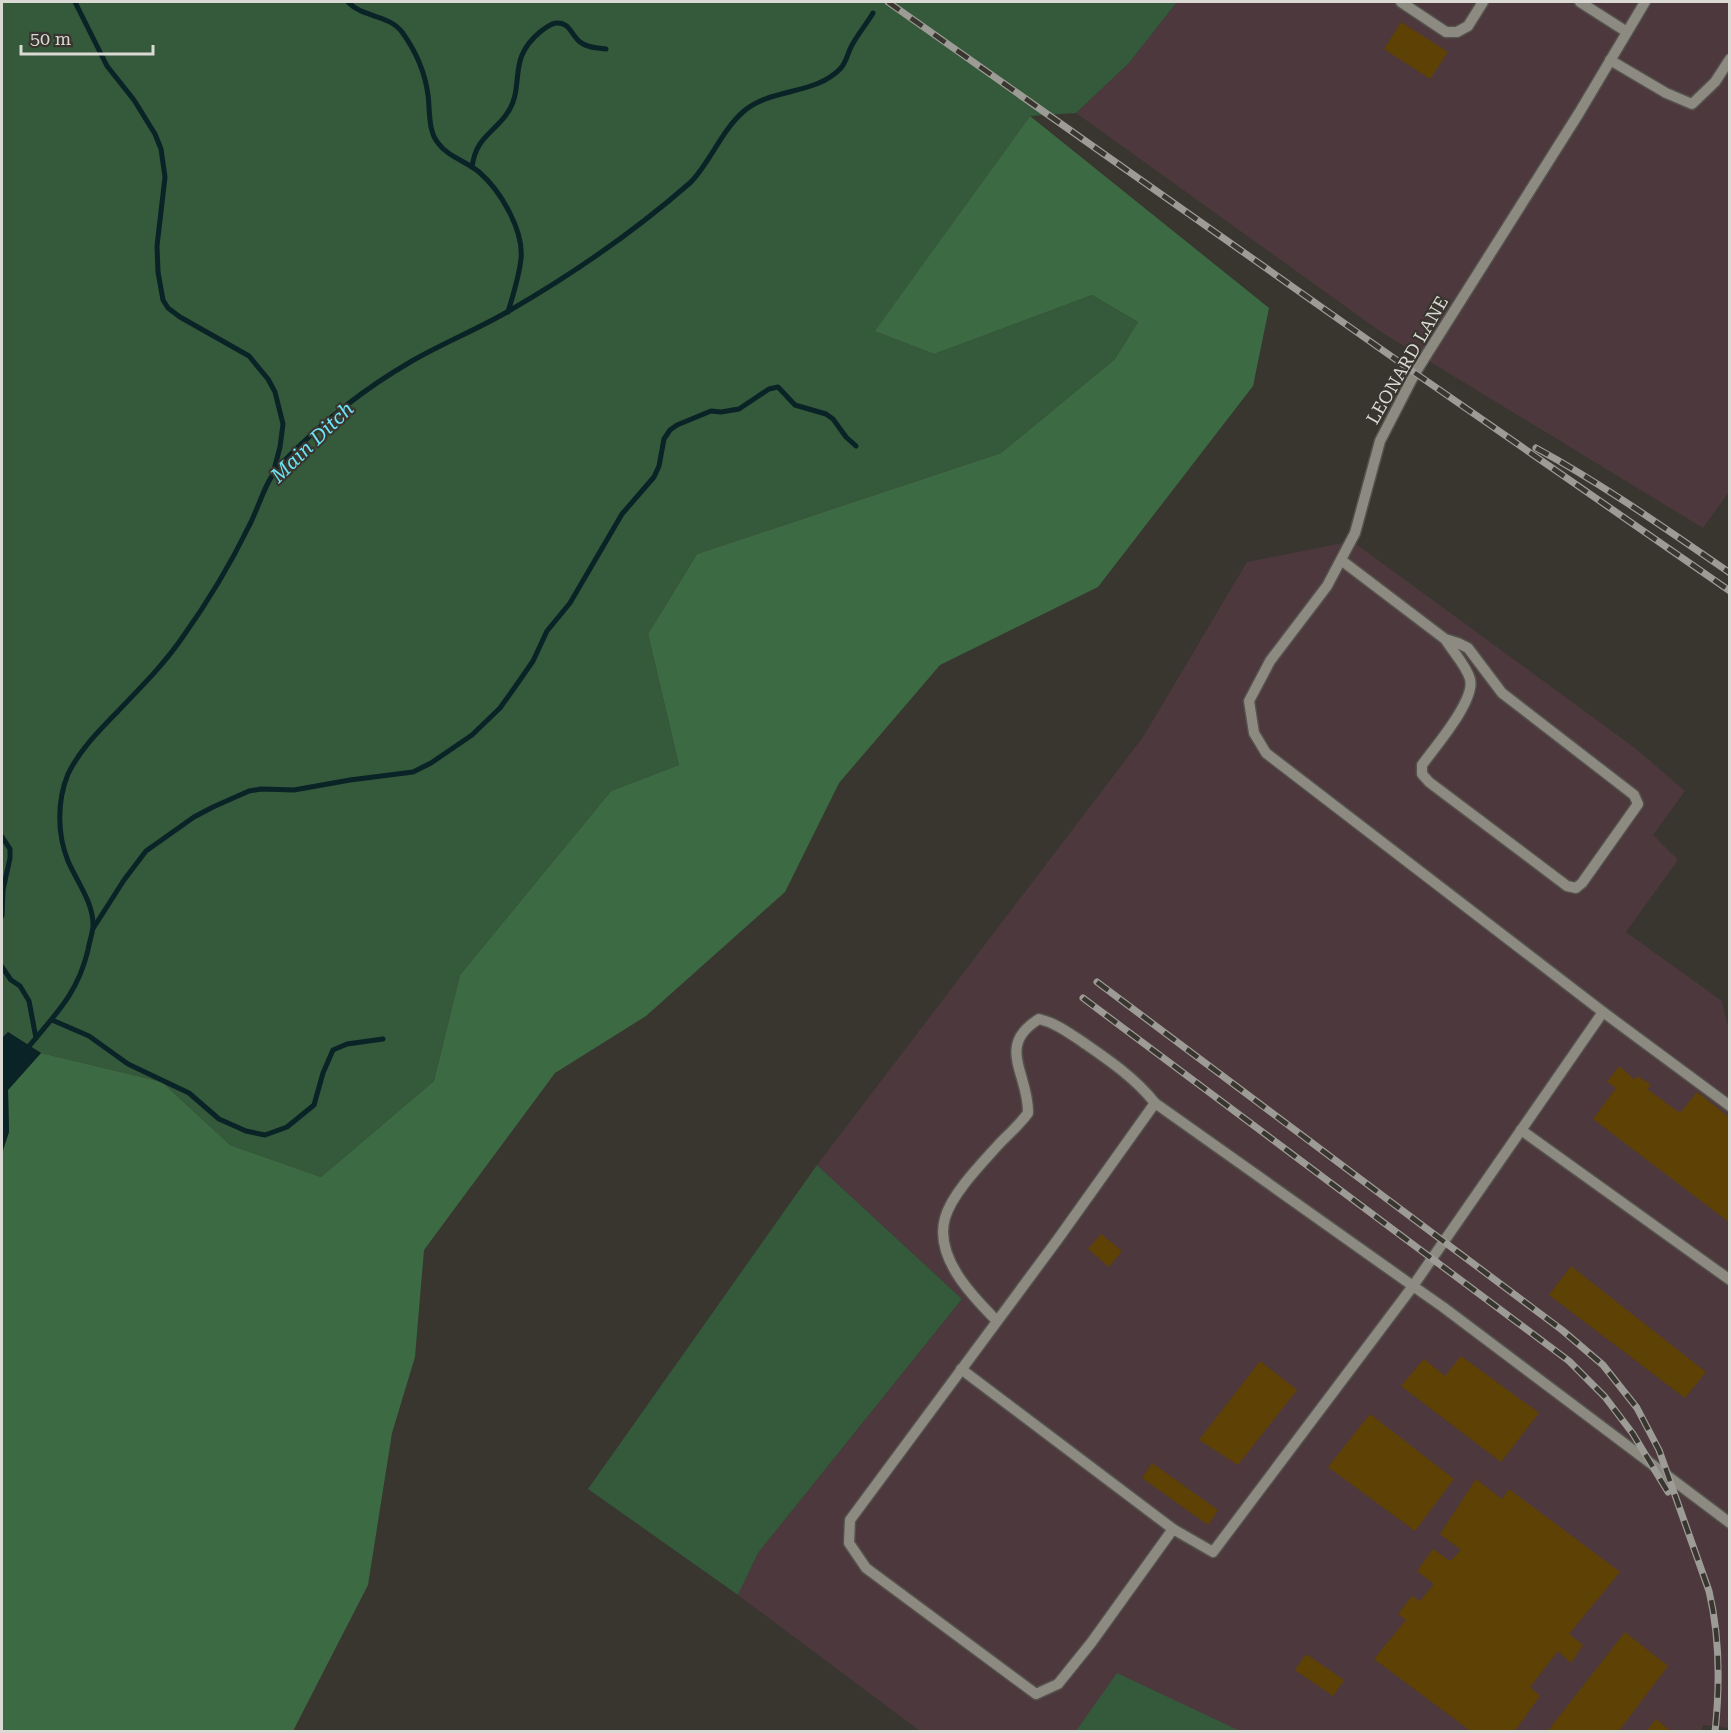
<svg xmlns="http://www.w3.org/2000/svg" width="1731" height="1733" font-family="'Roboto Serif',serif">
<rect width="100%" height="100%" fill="#38362f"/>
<g fill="#4c383d">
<path d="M 1177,2 L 1729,2 L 1729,492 L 1703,528 L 1381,332 L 1076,113 L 1129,63 Z"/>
<path d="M 1352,541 L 1635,748 L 1685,791 L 1653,835 L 1678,860 L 1626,932 L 1722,1001 L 1729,1030 L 1729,1728 L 1703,1725 L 1701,1732 L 920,1731 L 738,1595 L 758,1553 L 962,1299 L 817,1165 L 1143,737 L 1247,562 Z"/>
</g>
<g fill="#35593b">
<path d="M 2,2 L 1177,2 L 1129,63 L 1076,113 L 1030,116 L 876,331 L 934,354 L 1092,295 L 1138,322 L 1115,359 L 1001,453 L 697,554 L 648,634 L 679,765 L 611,791 L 460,975 L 434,1081 L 321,1177 L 230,1145 L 162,1082 L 41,1053 L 8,1032 L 2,1038 Z"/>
<path d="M 817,1165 L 962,1299 L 758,1553 L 738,1595 L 588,1489 Z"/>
<path d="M 1117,1673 L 1240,1731 L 1076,1731 Z"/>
</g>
<path fill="#3c6a43" d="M 1030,116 L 1269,308 L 1253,386 L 1098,587 L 940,665 L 839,783 L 785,892 L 646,1016 L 555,1073 L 424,1250 L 415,1357 L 392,1433 L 368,1585 L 293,1731 L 2,1731 L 2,1153 L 9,1132 L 8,1090 L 41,1053 L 162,1082 L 230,1145 L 321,1177 L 434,1081 L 460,975 L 611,791 L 679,765 L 648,634 L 697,554 L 1001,453 L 1115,359 L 1138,322 L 1092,295 L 934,354 L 875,331 Z"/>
<path fill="#092327" d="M 8,1032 L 41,1053 L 8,1090 L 9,1132 L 2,1153 L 2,1038 Z"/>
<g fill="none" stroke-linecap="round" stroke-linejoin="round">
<g stroke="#092327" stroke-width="5">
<path d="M 75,2 L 107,66 L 134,100 L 155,134 L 161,149 L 165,177 L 157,246 L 158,272 L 163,300 L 168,308 L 180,317 L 249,356 L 268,379 L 275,392 L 283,424 L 280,447 L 274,470"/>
<path d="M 348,2 C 363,18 388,14 402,32 C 415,50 425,72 428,95 C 430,110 428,131 438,143 C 448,157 466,161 479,172 C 500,190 524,230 521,259 C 519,277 513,295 508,312"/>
<path d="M 472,167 C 476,138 491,135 506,115 C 527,86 505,61 540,32 C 545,28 550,24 556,23 C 570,22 571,35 580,42 C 587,48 598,48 606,49"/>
<path d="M 2,837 L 10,849 L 10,858 L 3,890 L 2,916"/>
<path d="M 94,927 L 124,880 L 146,851 L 194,817 L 213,807 L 249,791 L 261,789 L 294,790 L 350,780 L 413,772 L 431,763 L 472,735 L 500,708 L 515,687 L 533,661 L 547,631 L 570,603 L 622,514 L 654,477 L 659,466 L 664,439 L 670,430 L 677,425 L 711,411 L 721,412 L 739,409 L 769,389 L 778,387 L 795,405 L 826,414 L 833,419 L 846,437 L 856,446"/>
<path d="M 2,967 L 11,980 L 20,986 L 29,1001 L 36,1038"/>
<path d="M 52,1020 L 89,1036 L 128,1064 L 189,1093 L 219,1119 L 246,1131 L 265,1135 L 287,1127 L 314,1105 L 323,1073 L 333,1050 L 347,1044 L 383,1039"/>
<path d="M 26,1050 C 54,1015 77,996 88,950 C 89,943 92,935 93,927 C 94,903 77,882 68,861 C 57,834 57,801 68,774 C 80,749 101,729 120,709 C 142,686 164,664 182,638 C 207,603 230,565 249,526 C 260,505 265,480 282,463 C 320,424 365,388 412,361 C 443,343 476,330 507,312 C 573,274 634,232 691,182 C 711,161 721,131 744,111 C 771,88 815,95 840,69 C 846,63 847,56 850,49 C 856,36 866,25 873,13"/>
</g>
</g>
<g fill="#5e4105">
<path d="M 1401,22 L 1448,52 L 1430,79 L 1384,49 Z"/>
<path d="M 1619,1066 L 1635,1080 L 1638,1076 L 1651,1085 L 1647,1089 L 1680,1113 L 1697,1092 L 1730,1118 L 1730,1223 L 1593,1119 L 1616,1088 L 1607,1082 Z"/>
<path d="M 1101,1234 L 1122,1251 L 1109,1267 L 1088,1249 Z"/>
<path d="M 1571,1266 L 1706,1372 L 1685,1398 L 1549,1295 Z"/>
<path d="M 1461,1356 L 1539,1413 L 1501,1462 L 1401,1386 L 1424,1359 L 1445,1376 Z"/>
<path d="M 1260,1361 L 1297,1390 L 1238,1465 L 1199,1440 Z"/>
<path d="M 1370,1414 L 1454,1479 L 1415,1531 L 1328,1467 Z"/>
<path d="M 1152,1463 L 1218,1510 L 1208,1525 L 1142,1478 Z"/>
<path d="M 1476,1479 L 1502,1499 L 1509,1489 L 1620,1572 L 1569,1634 L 1583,1645 L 1571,1663 L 1558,1651 L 1530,1687 L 1540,1696 L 1514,1732 L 1472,1732 L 1374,1659 L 1406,1620 L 1398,1614 L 1412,1596 L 1420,1601 L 1434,1584 L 1417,1571 L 1433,1549 L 1450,1561 L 1461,1550 L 1440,1534 Z"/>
<path d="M 1625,1632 L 1668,1666 L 1618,1732 L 1547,1732 Z"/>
<path d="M 1306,1654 L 1344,1680 L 1333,1696 L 1295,1670 Z"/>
<path d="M 1656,1719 L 1672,1732 L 1646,1732 Z"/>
</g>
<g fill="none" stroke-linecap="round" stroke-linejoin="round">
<defs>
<g id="minor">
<path d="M 1401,2 L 1446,32 L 1457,32 L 1468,26 L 1483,2"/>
<path d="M 1580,2 L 1627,32"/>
<path d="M 1645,2 L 1579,113 L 1415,373 L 1380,441 L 1355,533 L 1327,586 L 1270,661 L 1249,701 L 1254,733 L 1266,753 L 1603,1012 L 1730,1106"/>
<path d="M 1610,60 L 1666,93 L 1692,104 L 1715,82 L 1730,59"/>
<path d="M 1341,560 L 1445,639 L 1458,643 L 1468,648 L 1502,693 L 1634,795 L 1638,804 L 1582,883 L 1576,888 L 1567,886 L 1429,782 L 1422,774 L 1422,765 C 1434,748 1476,700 1470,679 C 1466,665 1453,652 1445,639"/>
<path d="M 1603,1012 L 1413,1286 L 1213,1552 L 1173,1529 L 1091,1643 L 1058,1684 L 1036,1694 L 866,1568 L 849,1543 L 850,1520 L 1058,1239 L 1155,1103 L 1413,1286 L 1443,1307 L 1730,1523"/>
<path d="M 1521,1130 L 1730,1280"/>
<path d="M 997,1321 C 972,1296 934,1257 945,1218 C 952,1193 983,1162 1000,1143 C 1010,1133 1020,1124 1028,1113 C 1029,1074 995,1046 1039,1019 C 1056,1023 1069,1033 1084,1043 C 1110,1061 1135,1078 1155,1103"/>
<path d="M 961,1369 L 1173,1529"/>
</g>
</defs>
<use href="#minor" stroke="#54524c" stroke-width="13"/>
<use href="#minor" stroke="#8c8a81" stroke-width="10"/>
<defs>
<g id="rail">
<path d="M 888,2 L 1415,373 L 1730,591"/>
<path d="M 1536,448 C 1604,485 1666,529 1730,573"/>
<path d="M 1097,982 L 1562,1330 L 1603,1365 L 1637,1408 L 1659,1450 L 1709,1591 C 1720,1637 1720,1685 1715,1732"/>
<path d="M 1083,998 L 1569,1361 L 1605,1397 L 1633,1434 L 1668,1492"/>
</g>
</defs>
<use href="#rail" stroke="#9d9b96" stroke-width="7"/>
<use href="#rail" stroke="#38362f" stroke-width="4.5" stroke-dasharray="14" stroke-linecap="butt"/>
</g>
<g text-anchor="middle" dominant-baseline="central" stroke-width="4.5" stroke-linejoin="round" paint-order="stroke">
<g font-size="18" fill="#dad9d4" stroke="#38362f">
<text transform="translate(1407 360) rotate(-60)">LEONARD LANE</text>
</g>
<g font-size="20" font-style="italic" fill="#6ce5f6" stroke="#38362f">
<text transform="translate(312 442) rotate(-44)">Main Ditch</text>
</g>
</g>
<rect width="1731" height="1733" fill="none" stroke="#dad9d4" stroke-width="6"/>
<path d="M21 45v9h132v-9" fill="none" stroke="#dad9d4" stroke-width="3"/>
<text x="30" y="45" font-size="18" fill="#dad9d4" stroke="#38362f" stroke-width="4.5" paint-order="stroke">50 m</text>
</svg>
